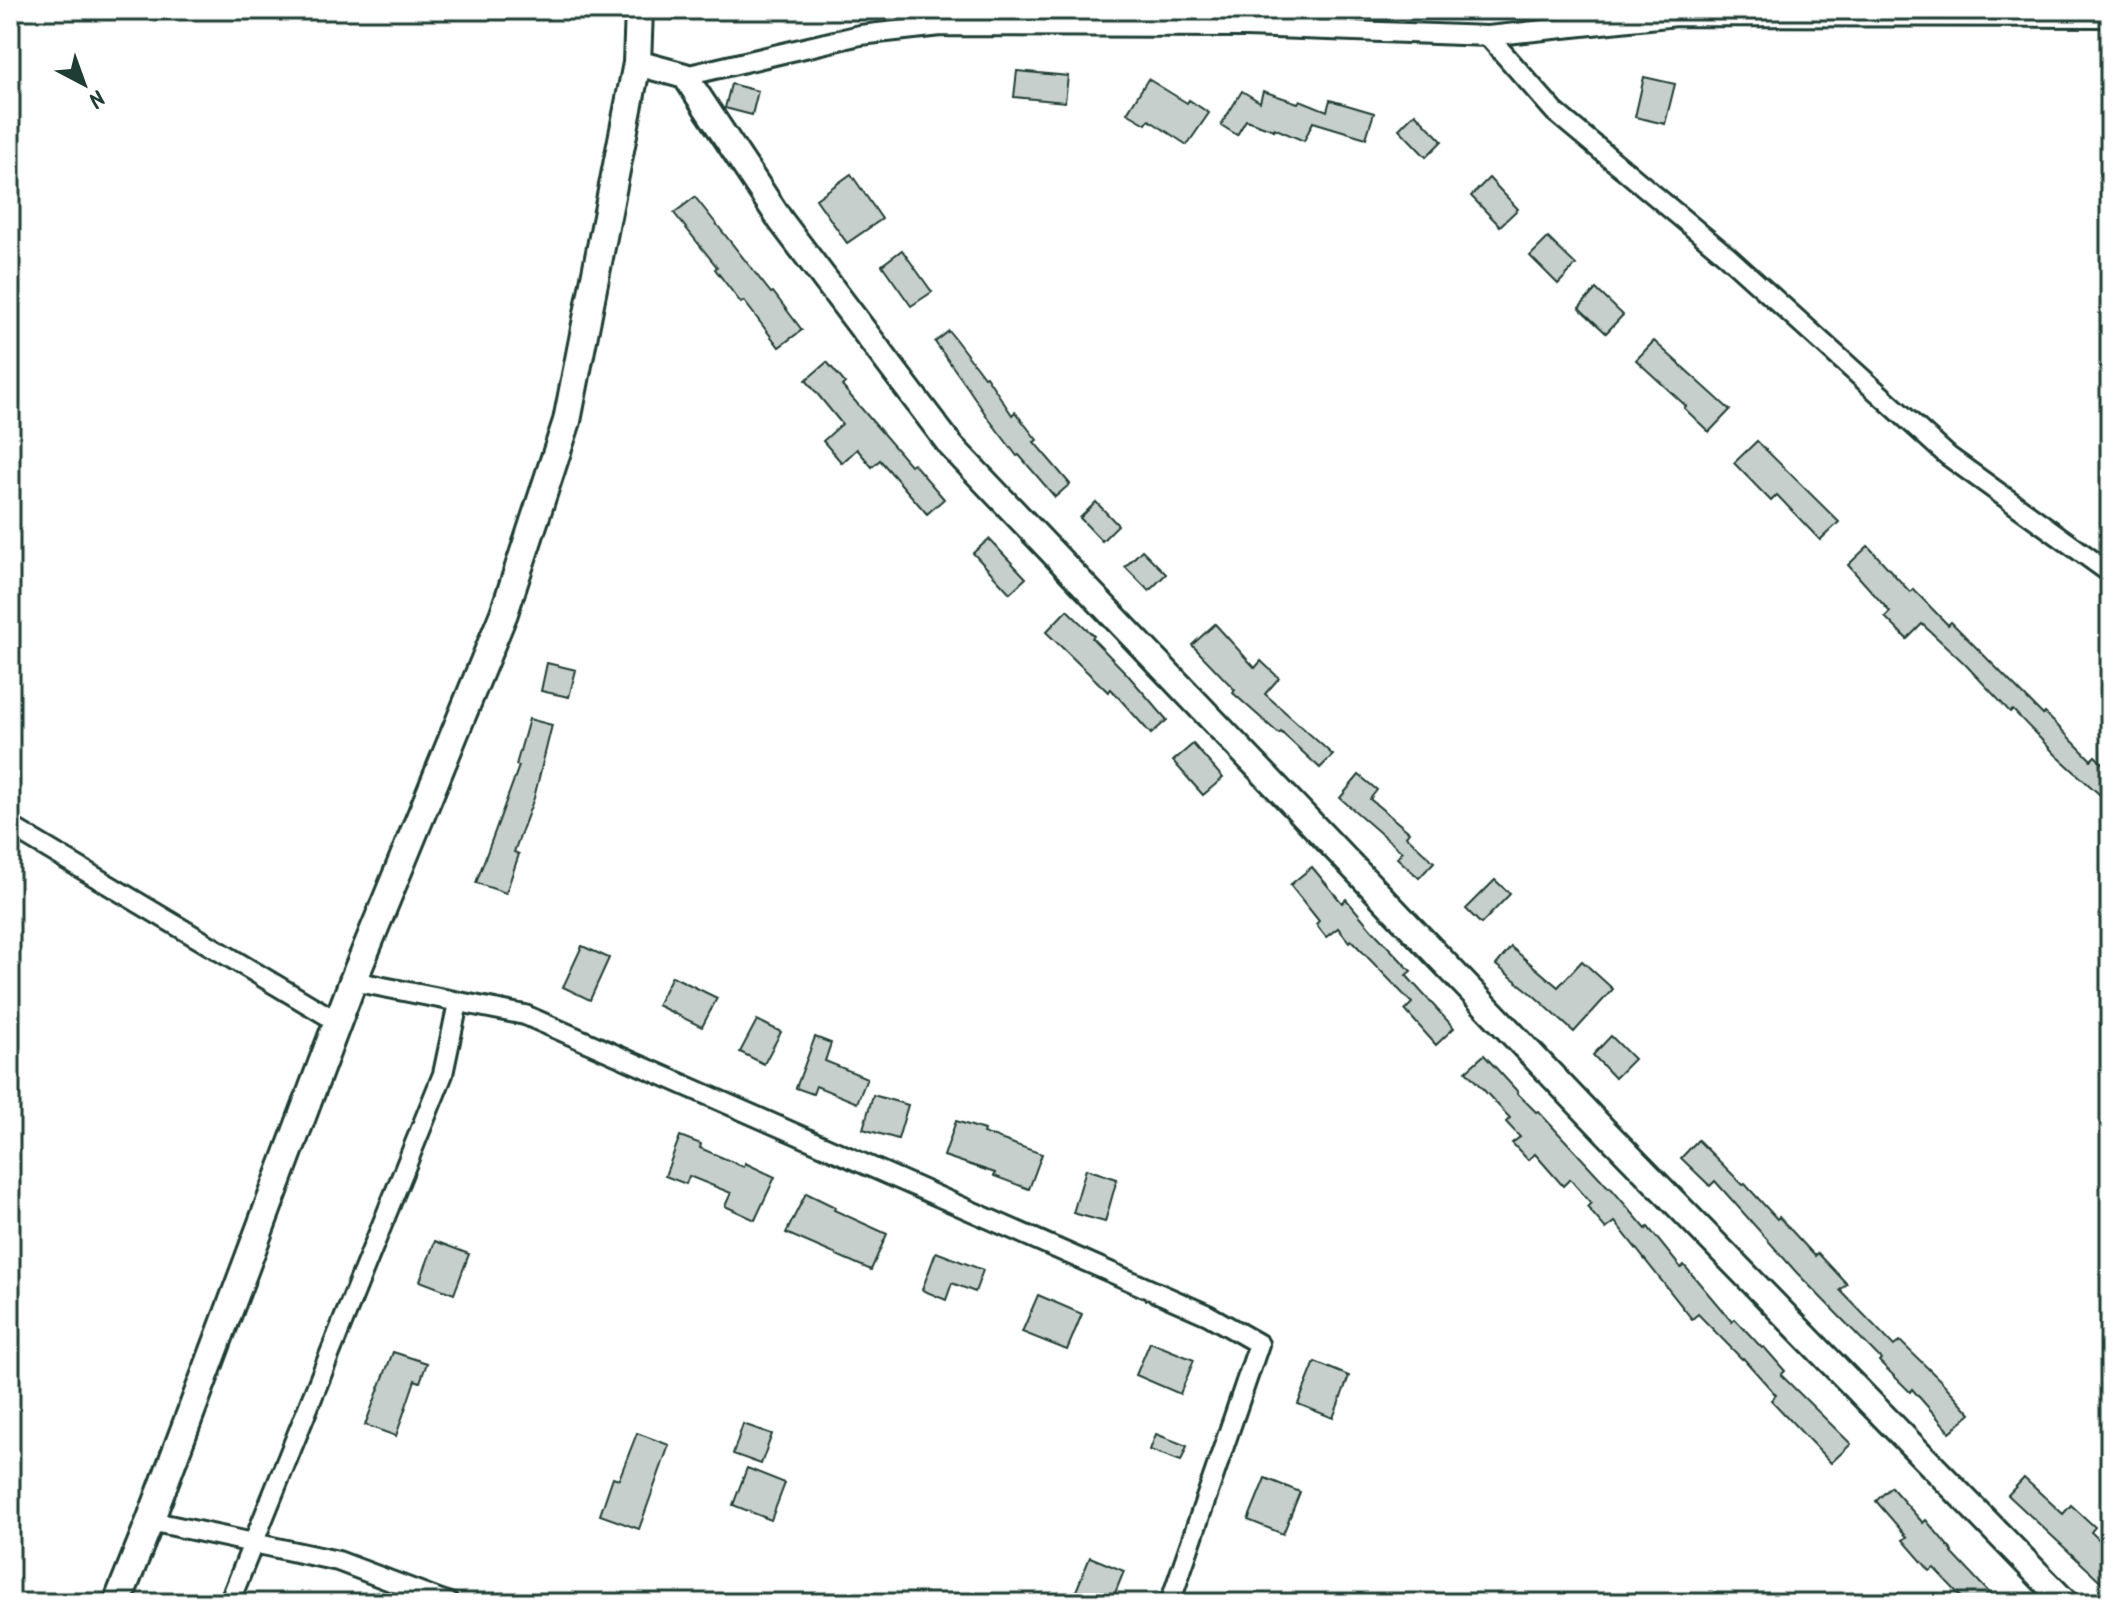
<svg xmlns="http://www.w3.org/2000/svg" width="2120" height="1613" font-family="Kalam,sans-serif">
<rect width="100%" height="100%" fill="#fff"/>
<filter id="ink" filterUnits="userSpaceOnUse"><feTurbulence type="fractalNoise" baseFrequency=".0125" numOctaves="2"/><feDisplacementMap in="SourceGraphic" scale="16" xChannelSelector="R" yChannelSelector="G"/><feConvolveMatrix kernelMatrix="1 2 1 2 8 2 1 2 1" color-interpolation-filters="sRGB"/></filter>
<g filter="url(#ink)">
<g fill="#c7cfcc" stroke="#1f3d34" stroke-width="2">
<path d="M 1017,71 L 1068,76 L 1065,102 L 1014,97 Z"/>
<path d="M 1644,77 L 1675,84 L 1665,124 L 1635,117 Z"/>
<path d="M 1148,79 L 1187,103 L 1189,100 L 1209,113 L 1187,145 L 1149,120 L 1146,124 L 1127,113 Z"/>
<path d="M 731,84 L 758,91 L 752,115 L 725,108 Z"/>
<path d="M 1242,91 L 1260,102 L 1263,91 L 1298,103 L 1300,100 L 1327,111 L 1330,100 L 1374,113 L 1366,138 L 1313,122 L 1304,141 L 1274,128 L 1274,130 L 1246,120 L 1237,135 L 1221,125 Z"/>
<path d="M 1415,113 L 1442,141 L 1426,157 L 1399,129 Z"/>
<path d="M 851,174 L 882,219 L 847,243 L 816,199 Z"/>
<path d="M 1489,178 L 1518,209 L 1500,226 L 1471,196 Z"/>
<path d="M 695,197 L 771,293 L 773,292 L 802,330 L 779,347 L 744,301 L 741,303 L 715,269 L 717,267 L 674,213 Z"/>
<path d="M 1548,238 L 1576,265 L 1558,284 L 1530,256 Z"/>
<path d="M 902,250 L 932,292 L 911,306 L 882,265 Z"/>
<path d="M 1596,289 L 1623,315 L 1606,333 L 1579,308 Z"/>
<path d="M 949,331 L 984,377 L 986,376 L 1012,415 L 1015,412 L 1037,440 L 1034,442 L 1070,484 L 1055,497 L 1019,455 L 1017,456 L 988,418 L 968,388 L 935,342 Z"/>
<path d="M 1654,341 L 1730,410 L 1709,432 L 1684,408 L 1686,406 L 1636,360 Z"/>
<path d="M 827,362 L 845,383 L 842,386 L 910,465 L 913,463 L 944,499 L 927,514 L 880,460 L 872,467 L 857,449 L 842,463 L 823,441 L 842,424 L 806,380 Z"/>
<path d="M 1757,441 L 1839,522 L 1820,540 L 1777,495 L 1771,501 L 1734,463 Z"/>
<path d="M 1096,502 L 1118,525 L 1102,541 L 1080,518 Z"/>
<path d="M 989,539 L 1026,578 L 1010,593 L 973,553 Z"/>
<path d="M 1868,546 L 1910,592 L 1913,589 L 1948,625 L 1951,622 L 2043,715 L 2045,713 L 2091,760 L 2095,756 L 2110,771 L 2110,804 L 2056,755 L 2013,710 L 2010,712 L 1964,663 L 1922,624 L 1907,639 L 1885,617 L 1890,612 L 1848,565 Z"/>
<path d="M 1142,550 L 1166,574 L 1149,591 L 1125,567 Z"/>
<path d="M 1067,610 L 1094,636 L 1092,638 L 1127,674 L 1167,720 L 1151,734 L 1111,689 L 1108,692 L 1046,632 Z"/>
<path d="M 1215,624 L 1255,668 L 1261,661 L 1279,678 L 1265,694 L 1333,755 L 1320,768 L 1281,732 L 1279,734 L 1233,693 L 1235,690 L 1192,645 Z"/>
<path d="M 547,663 L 576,670 L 569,697 L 541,691 Z"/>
<path d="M 529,719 L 552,725 L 534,798 L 514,852 L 519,854 L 506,893 L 476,883 L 519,766 L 516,765 Z"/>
<path d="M 1193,744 L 1223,778 L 1203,795 L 1173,761 Z"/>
<path d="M 1359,775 L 1377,790 L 1370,799 L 1409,832 L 1406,836 L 1434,862 L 1419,878 L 1397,858 L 1402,852 L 1340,798 Z"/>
<path d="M 1312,867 L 1342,903 L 1346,899 L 1372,930 L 1411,971 L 1406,975 L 1454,1028 L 1436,1045 L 1405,1010 L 1412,1003 L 1351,940 L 1349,942 L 1338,928 L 1326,937 L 1316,924 L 1319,921 L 1290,885 Z"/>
<path d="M 1495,880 L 1510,894 L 1481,924 L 1466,909 Z"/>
<path d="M 582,946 L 609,958 L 590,1000 L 563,987 Z"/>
<path d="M 1511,947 L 1558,987 L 1582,961 L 1613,989 L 1574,1032 L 1531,993 L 1496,965 Z"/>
<path d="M 672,976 L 717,998 L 702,1027 L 657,1005 Z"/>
<path d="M 757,1020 L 781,1032 L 764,1064 L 740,1052 Z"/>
<path d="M 1611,1036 L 1634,1059 L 1615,1078 L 1593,1055 Z"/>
<path d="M 815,1037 L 831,1043 L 825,1061 L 867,1078 L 857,1103 L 816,1086 L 813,1094 L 796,1088 Z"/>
<path d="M 1484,1055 L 1518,1092 L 1517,1093 L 1536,1112 L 1538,1111 L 1609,1188 L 1610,1187 L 1646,1229 L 1648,1227 L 1681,1268 L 1684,1265 L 1732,1322 L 1735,1319 L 1762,1348 L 1764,1347 L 1785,1371 L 1781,1375 L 1851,1444 L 1831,1463 L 1771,1400 L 1776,1395 L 1743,1358 L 1742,1359 L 1698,1314 L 1692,1319 L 1615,1222 L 1606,1229 L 1587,1207 L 1591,1203 L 1570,1179 L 1563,1186 L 1535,1154 L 1528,1160 L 1512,1143 L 1520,1137 L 1506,1122 L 1510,1118 L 1466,1071 Z"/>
<path d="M 873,1095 L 908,1105 L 898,1139 L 863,1129 Z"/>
<path d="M 956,1121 L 984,1130 L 983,1133 L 1042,1154 L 1029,1189 L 994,1176 L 995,1173 L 944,1156 Z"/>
<path d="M 680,1136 L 701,1144 L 700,1148 L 744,1167 L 745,1163 L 775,1177 L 755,1220 L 725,1206 L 731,1193 L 689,1176 L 686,1184 L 665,1176 Z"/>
<path d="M 1698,1140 L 1743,1185 L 1745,1184 L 1777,1219 L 1779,1217 L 1815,1256 L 1818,1253 L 1847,1284 L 1840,1290 L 1894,1346 L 1900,1341 L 1942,1382 L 1971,1414 L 1950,1432 L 1912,1389 L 1910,1392 L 1879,1361 L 1881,1359 L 1797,1273 L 1715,1181 L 1710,1186 L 1681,1158 Z"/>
<path d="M 1086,1169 L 1117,1179 L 1105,1222 L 1073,1213 Z"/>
<path d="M 806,1193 L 835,1207 L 834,1210 L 887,1234 L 871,1270 L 786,1233 Z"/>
<path d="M 435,1241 L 469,1254 L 454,1294 L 420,1281 Z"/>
<path d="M 936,1252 L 983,1270 L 975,1292 L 952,1283 L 946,1300 L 922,1290 Z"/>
<path d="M 1038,1295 L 1082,1314 L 1067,1350 L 1022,1332 Z"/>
<path d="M 1150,1342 L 1194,1360 L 1180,1394 L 1136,1375 Z"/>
<path d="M 393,1352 L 427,1363 L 420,1382 L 415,1380 L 396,1436 L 365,1425 Z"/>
<path d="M 1315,1362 L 1349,1376 L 1333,1418 L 1298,1404 Z"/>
<path d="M 743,1424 L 772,1434 L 761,1464 L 733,1454 Z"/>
<path d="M 637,1433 L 669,1445 L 639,1529 L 600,1515 L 613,1477 L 619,1479 Z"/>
<path d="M 1156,1434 L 1187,1446 L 1181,1461 L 1150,1450 Z"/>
<path d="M 747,1468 L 785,1483 L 771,1520 L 733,1505 Z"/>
<path d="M 1265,1478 L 1300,1492 L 1283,1534 L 1248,1520 Z"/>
<path d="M 2024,1478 L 2063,1514 L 2071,1505 L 2095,1527 L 2091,1532 L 2109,1549 L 2101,1557 L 2110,1565 L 2110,1590 L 2008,1495 Z"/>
<path d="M 1891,1487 L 1923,1523 L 1926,1520 L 1953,1552 L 1952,1553 L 1999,1603 L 1967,1603 L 1934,1568 L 1930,1571 L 1903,1540 L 1907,1537 L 1876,1501 Z"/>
<path d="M 1090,1557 L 1124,1571 L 1111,1603 L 1071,1603 Z"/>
</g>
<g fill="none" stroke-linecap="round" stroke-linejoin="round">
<defs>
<g id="minor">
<path d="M 1488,36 L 1555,112 L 1727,256 L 1948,456 L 2110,573"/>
<path d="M 685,76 L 860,35 L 941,26 L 1245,27 L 1488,36 L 1677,16 L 2110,17"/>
<path d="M 10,826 L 338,1022"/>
<path d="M 353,981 L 525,1015 L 1208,1315 L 1259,1344 L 1170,1603"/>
<path d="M 150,1521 L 338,1561 L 449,1603"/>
<path d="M 229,1603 L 443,1074 L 458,1003"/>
</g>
<path id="tertiary" d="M 637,63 L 685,76 L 781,221 L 951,446 L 1604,1130 L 2066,1603"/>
<path id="secondary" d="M 117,1603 L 150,1521 L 353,981 L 504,613 L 567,421 L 637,63 L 639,10"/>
</defs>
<use href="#minor" stroke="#1f3d34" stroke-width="24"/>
<use href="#tertiary" stroke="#1f3d34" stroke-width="30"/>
<use href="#secondary" stroke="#1f3d34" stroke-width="32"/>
<use href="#minor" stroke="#fff" stroke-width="18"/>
<use href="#tertiary" stroke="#fff" stroke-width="24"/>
<use href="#secondary" stroke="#fff" stroke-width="26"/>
</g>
</g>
<rect width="2120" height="1613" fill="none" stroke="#fff" stroke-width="40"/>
<rect x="20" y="20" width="2080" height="1573" fill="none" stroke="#1f3d34" stroke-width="3" filter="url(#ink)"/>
<g transform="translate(84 84) rotate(139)" stroke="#ffffff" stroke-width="6" paint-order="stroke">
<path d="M0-6L14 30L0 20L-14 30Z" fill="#1f3d34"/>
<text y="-12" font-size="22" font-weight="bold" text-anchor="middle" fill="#1f3d34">N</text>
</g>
</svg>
